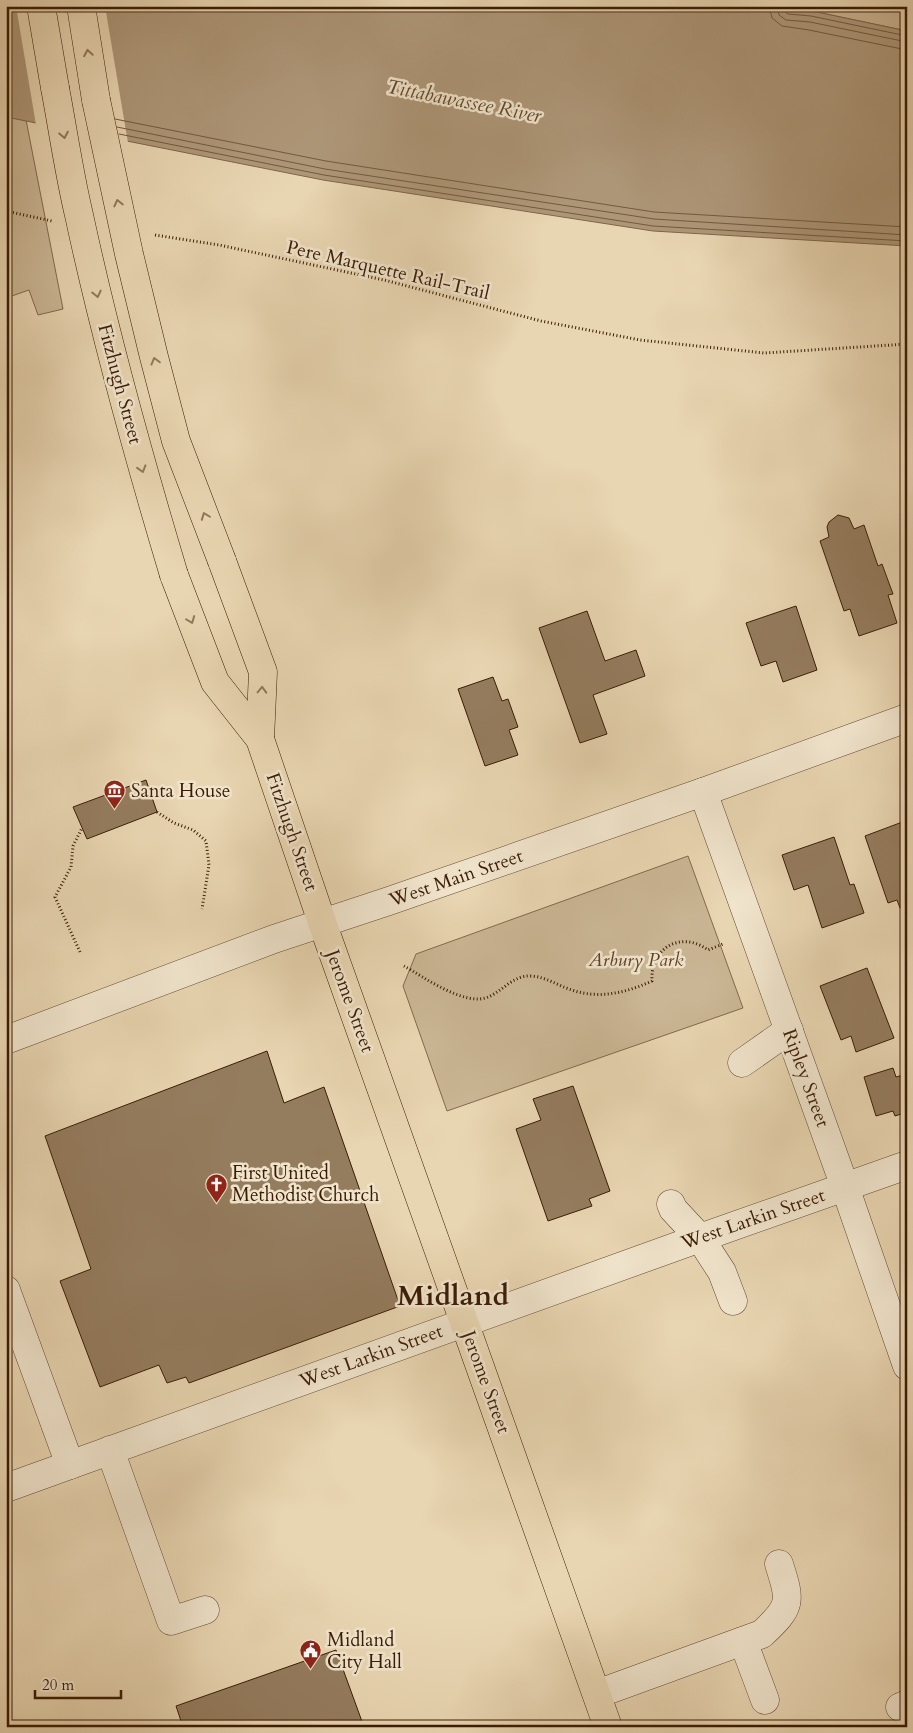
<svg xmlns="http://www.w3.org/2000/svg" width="913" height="1733" font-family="Cardo,serif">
<rect width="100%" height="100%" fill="#e8d5b1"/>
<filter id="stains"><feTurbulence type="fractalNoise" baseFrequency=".004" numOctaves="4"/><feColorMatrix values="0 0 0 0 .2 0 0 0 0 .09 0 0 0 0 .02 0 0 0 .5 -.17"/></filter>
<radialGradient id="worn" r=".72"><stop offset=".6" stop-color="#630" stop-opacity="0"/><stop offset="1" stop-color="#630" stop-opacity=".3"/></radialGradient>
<g fill="#cab694" stroke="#82694c">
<path d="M 765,6 L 907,6 L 907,31 L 812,11 Z"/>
<path d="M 6,117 L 26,120 L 63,309 L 38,315 L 29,290 L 6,298 Z"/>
<path d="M 688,856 L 743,1008 L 447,1111 L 403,986 L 416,954 Z"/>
</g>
<path fill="#ad9677" stroke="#7f6549" d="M 6,6 L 765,6 L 812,11 L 907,31 L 907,246 L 653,231 L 323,180 L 6,117 Z"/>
<path fill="#e8d5b1" d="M 16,6 L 105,6 L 128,143 L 36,125 Z"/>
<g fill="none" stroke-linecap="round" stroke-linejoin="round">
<g stroke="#74593e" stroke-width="1">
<path d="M 769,6 L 772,18 L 782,26 L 809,30 L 907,50"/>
<path d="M 777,6 L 779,15 L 786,20 L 810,22 L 907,42"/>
<path d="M 783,6 L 784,11 L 788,14 L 811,16 L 907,36"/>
<path d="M 115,119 L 326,161 L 654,212 L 907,227"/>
<path d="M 117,127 L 325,169 L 654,219 L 907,235"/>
<path d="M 119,134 L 324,175 L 653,226 L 907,241"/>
</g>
</g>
<g fill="#947c5e" stroke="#3a1c05">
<path d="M 838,515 L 849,518 L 854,529 L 864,525 L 878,566 L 882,564 L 893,594 L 888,595 L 897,623 L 859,636 L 850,609 L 844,611 L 820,541 L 829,537 L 827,527 L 829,522 Z"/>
<path d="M 796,606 L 817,670 L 783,682 L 776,661 L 761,666 L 746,623 Z"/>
<path d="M 587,611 L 605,661 L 636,650 L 645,676 L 593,695 L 607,734 L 580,743 L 539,628 Z"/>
<path d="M 493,677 L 502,701 L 508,699 L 518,727 L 509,730 L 518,755 L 485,766 L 458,689 Z"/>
<path d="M 146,780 L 157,812 L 87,839 L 73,807 Z"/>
<path d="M 905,821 L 907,826 L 907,905 L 900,908 L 897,900 L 888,903 L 865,836 Z"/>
<path d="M 834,837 L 850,885 L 854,884 L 864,913 L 822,928 L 808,885 L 794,890 L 782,855 Z"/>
<path d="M 867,968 L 894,1038 L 856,1052 L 851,1036 L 841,1040 L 820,986 Z"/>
<path d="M 267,1051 L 284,1103 L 324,1087 L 400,1306 L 189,1383 L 186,1377 L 167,1383 L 159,1365 L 100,1387 L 60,1281 L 91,1269 L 45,1136 Z"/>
<path d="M 893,1068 L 896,1077 L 907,1074 L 907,1112 L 895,1116 L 893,1111 L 876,1116 L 864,1077 Z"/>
<path d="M 573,1086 L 610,1191 L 589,1199 L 592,1206 L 548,1221 L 516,1129 L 541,1120 L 533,1099 Z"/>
<path d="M 336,1650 L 364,1727 L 183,1727 L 176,1706 Z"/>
</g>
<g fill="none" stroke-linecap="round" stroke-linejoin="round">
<defs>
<g id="minor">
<path d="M 703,792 L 845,1187 L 907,1366"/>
<path d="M 6,1040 L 274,939 L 389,901 L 703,792 L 907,718"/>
<path d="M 742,1063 L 789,1030"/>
<path d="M 671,1204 L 673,1209 L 700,1238 L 722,1272 L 733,1301"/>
<path d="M 6,1290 L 70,1465"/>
<path d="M 110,1450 L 171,1621 L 205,1610"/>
<path d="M 6,1488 L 700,1238 L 907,1165"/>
<path d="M 743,1641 L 765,1700"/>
<path d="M 597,1694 L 762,1634 C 792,1606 791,1602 779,1564"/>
<path d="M 900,1707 L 907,1704"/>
</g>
<g id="highway">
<path d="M 41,6 L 55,88"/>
<path d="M 81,6 L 96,100"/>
<path d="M 222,561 L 263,672 L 260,739"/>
<path d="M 174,575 L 215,682 L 260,739 L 323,925 L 608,1727"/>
</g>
</defs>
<use href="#minor" stroke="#664a30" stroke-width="29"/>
<use href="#highway" stroke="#3a1c05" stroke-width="29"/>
<g stroke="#3a1c05" stroke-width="3" stroke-dasharray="1 2.5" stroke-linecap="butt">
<path d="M 6,211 L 52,221"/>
<path d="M 155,235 L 219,245 L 384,280 L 541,321 L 640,340 L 764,353 L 907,344"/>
<path d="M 157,812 L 174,823 L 193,830 L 206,841 L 209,865 L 202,909"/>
<path d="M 80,952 L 55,897 L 71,867 L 73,846 L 82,828"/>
<path d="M 404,966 C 424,977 465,1007 488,997 C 503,991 513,975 531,976 C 547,977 560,987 575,991 C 601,999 628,992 652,981 C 650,948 681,930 708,950 L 723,944"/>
</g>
<use href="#minor" stroke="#f0e4cc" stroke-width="28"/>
<use href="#highway" stroke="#e8d5b1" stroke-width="28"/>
<defs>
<g id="highway-bridge">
<path d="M 55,88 C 63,130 69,173 79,215 C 105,336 138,455 174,575"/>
<path d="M 96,100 L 129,254 L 154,357 L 176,441 L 222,561"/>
</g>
</defs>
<use href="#highway-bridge" stroke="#3a1c05" stroke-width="29" stroke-linecap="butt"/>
<use href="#highway-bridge" stroke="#e8d5b1" stroke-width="28"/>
</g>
<defs><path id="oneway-chevron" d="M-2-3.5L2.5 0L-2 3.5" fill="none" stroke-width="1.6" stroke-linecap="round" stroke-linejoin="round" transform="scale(1.25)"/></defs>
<g stroke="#91785b">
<use href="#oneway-chevron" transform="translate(88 53) rotate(-99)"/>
<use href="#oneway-chevron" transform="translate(64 135) rotate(79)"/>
<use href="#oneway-chevron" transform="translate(118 203) rotate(-103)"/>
<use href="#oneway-chevron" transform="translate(97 294) rotate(77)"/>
<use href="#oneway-chevron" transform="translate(155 361) rotate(-105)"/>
<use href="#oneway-chevron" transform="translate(142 469) rotate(73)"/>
<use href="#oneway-chevron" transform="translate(205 516) rotate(-111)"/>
<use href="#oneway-chevron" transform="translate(191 620) rotate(69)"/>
<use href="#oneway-chevron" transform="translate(262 690) rotate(-88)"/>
</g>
<defs>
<symbol id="museum-pin" viewBox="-11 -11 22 30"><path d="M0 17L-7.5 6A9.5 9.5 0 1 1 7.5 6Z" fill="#8f2418" stroke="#f0e4cc"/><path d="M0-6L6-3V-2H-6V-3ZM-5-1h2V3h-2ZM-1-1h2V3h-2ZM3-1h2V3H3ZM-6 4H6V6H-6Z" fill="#fff"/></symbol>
<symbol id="church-pin" viewBox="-11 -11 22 30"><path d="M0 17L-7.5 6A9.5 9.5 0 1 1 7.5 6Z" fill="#8f2418" stroke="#f0e4cc"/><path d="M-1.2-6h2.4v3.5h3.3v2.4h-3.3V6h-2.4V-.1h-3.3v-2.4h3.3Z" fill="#fff"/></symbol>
<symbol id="civic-pin" viewBox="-11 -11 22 30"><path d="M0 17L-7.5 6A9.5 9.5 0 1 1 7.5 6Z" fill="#8f2418" stroke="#f0e4cc"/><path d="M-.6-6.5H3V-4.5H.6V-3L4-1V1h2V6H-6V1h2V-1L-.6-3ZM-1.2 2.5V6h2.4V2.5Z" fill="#fff"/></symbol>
</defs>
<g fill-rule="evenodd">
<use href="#museum-pin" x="102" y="778" width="25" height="34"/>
<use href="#church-pin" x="204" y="1172" width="25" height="34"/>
<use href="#civic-pin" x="298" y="1638" width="25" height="34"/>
</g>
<g text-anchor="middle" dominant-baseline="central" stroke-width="5" stroke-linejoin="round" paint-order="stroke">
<g font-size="19" fill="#3a1c05" stroke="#f0e4cc">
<text transform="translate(388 270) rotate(13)">Pere Marquette Rail-Trail</text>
<text transform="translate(120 384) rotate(75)">Fitzhugh Street</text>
<text transform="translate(292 832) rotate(71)">Fitzhugh Street</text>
<text transform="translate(456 878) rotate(-19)">West Main Street</text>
<text transform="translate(350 1001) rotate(70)">Jerome Street</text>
<text transform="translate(806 1078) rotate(70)">Ripley Street</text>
<text transform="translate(753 1219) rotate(-19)">West Larkin Street</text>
<text transform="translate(371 1356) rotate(-20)">West Larkin Street</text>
<text transform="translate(486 1382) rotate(70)">Jerome Street</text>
</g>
<g font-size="19" fill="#3a1c05" stroke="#f0e4cc" text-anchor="start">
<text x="131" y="791">Santa House</text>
<text x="232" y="1173">First United<tspan x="232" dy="22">Methodist Church</tspan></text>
<text x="327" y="1640">Midland<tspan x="327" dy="22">City Hall</tspan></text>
</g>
<g font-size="19" font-style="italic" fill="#5e4229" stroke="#f0e4cc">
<text x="636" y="960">Arbury Park</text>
</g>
<g font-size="20" font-style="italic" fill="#62472d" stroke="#f0e4cc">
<text transform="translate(464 101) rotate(11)">Tittabawassee River</text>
</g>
<g font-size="29" font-weight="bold" fill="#3a1c05" stroke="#f0e4cc">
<text x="453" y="1296">Midland</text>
</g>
</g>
<rect width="913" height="1733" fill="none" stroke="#e8d5b1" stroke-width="25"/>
<rect x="8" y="8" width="898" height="1718" fill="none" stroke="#3a1c05" stroke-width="2.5"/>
<rect x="12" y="12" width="888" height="1708" fill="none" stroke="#3a1c05"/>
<path d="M35 1690v8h86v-8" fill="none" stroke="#3a1c05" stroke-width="2.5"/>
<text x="42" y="1690" font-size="15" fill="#3a1c05" stroke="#f0e4cc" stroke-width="4" paint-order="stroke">20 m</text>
<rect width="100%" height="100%" filter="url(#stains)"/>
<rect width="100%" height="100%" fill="url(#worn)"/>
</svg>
